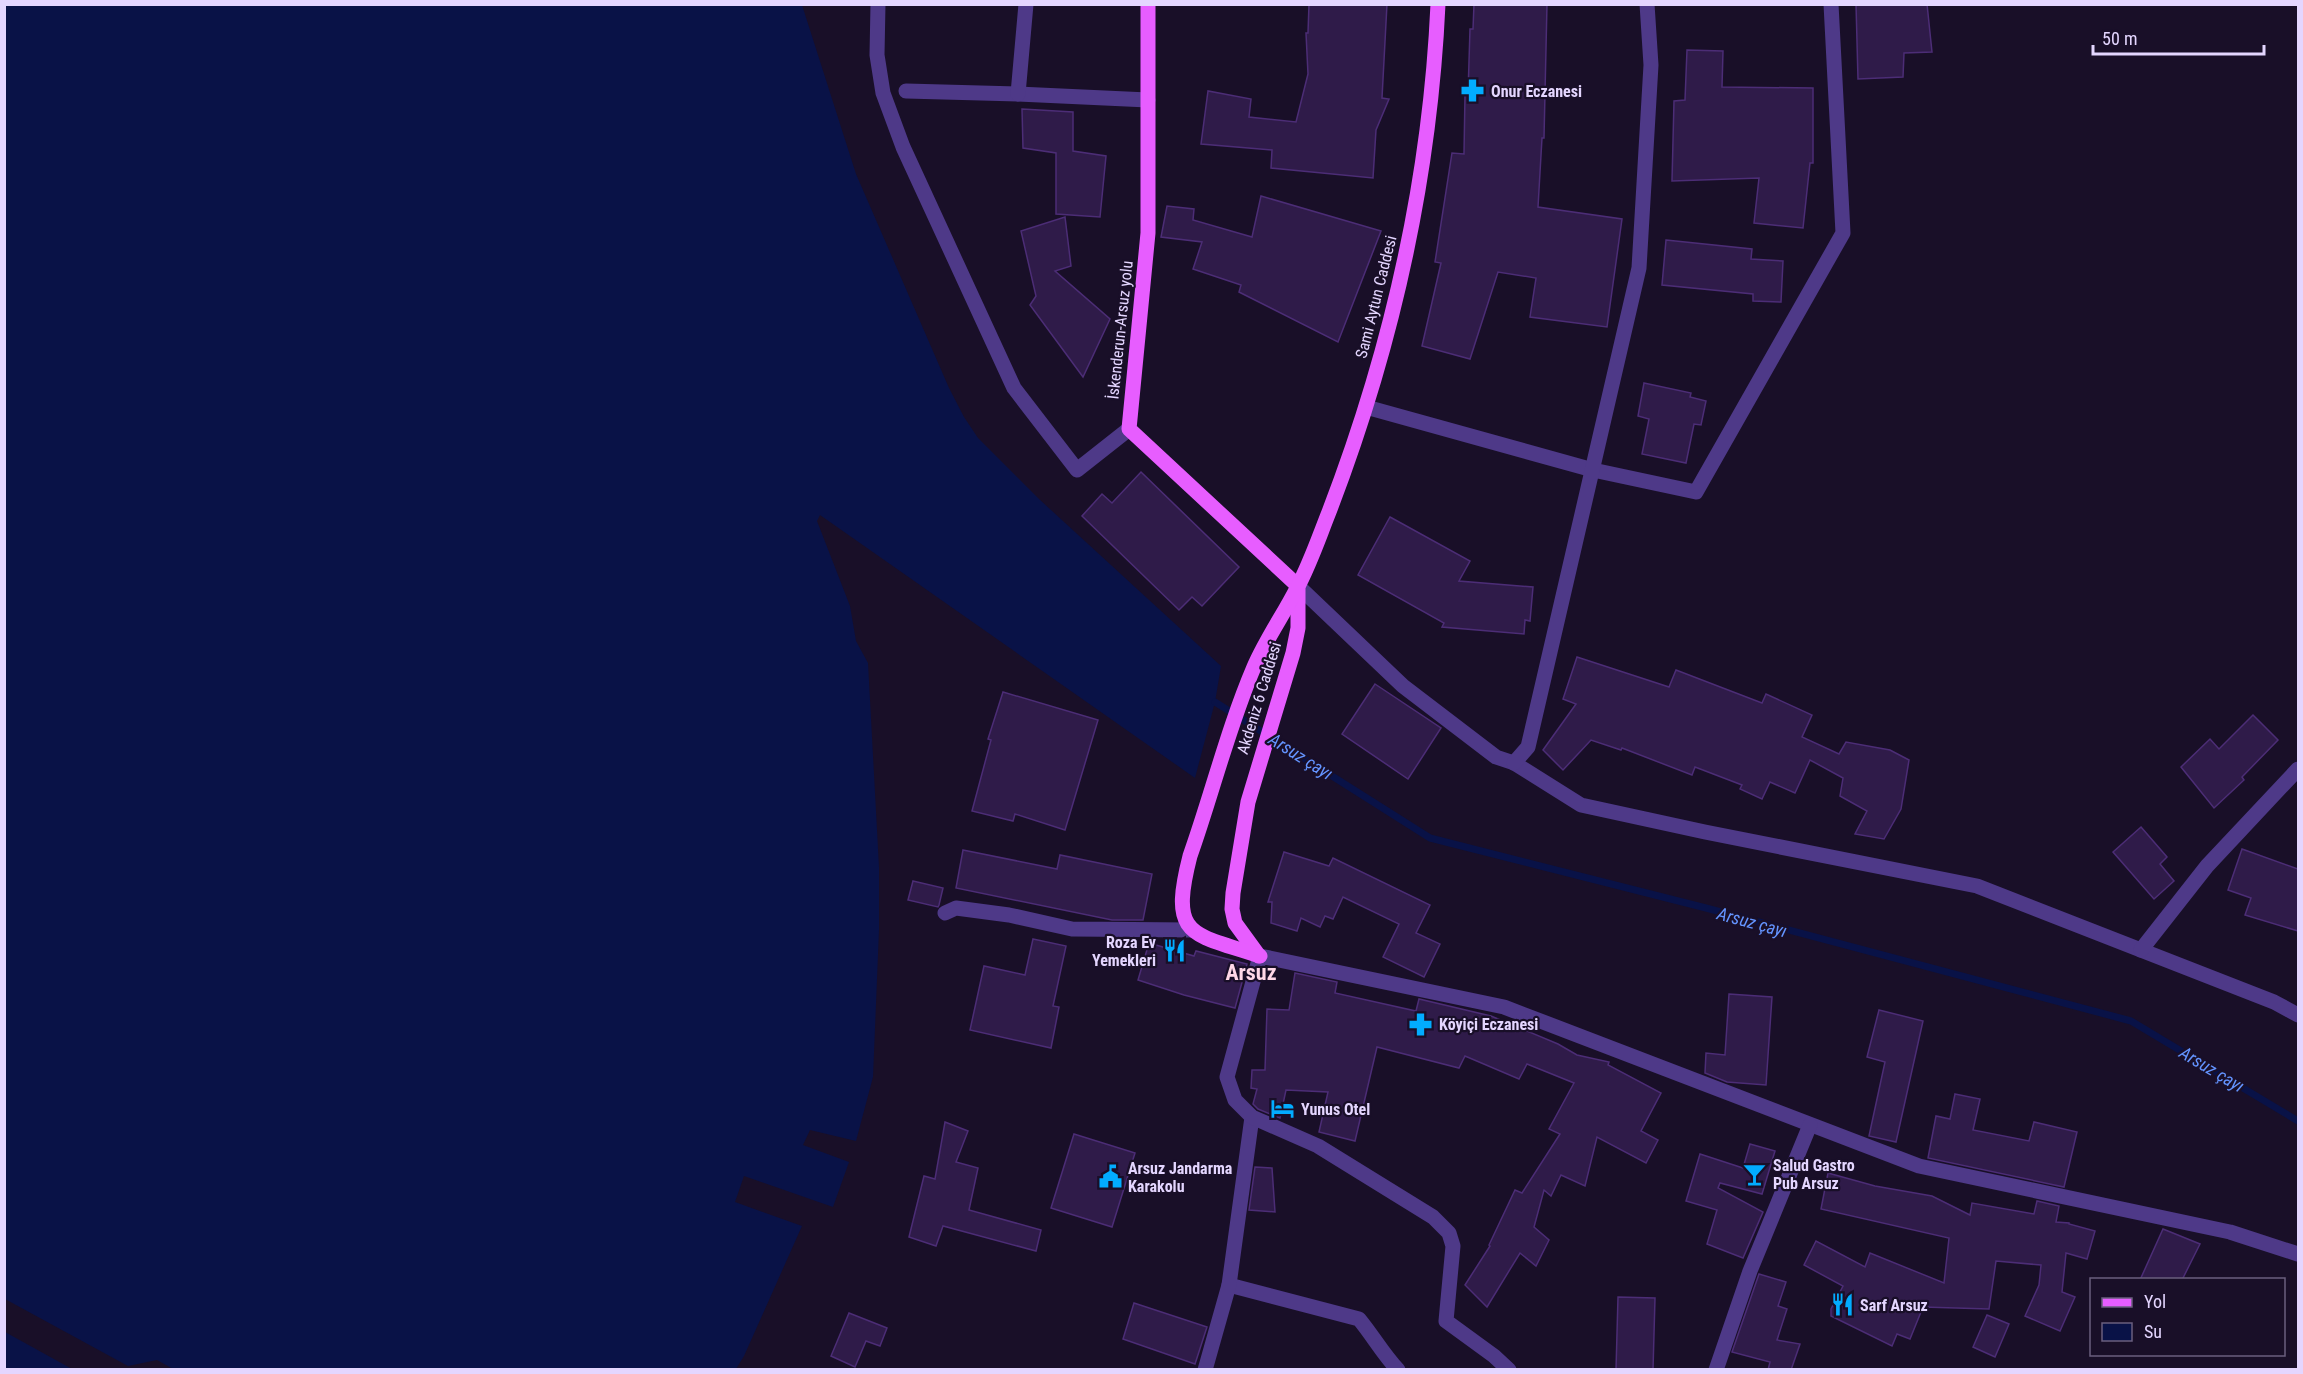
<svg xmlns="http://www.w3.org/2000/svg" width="2303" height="1374" font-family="'Roboto Condensed',sans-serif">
<rect width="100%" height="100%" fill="#190f28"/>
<g fill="#091247">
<path d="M 4,5 L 802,5 L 856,174 L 949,388 L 964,417 L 978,438 L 1039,499 L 1221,666 L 1215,702 L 1195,778 L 820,515 L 817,521 L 850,606 L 856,641 L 868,663 L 879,867 L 879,930 L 873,1077 L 856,1141 L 810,1130 L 803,1145 L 849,1162 L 833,1207 L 744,1176 L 735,1202 L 802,1226 L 744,1356 L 736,1369 L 175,1370 L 157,1360 L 128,1366 L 5,1299 Z"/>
<path d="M 5,1332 L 72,1369 L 5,1369 Z"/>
</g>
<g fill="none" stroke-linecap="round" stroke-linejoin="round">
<path stroke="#091247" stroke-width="7" d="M 1215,702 L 1430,838 L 1706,908 L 2131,1021 L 2298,1121"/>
</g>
<g fill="#2f1b49" stroke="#4c2d76" stroke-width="1.5">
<path d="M 1309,4 L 1387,4 L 1382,98 L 1389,99 L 1376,130 L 1373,178 L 1271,168 L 1272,150 L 1201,144 L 1208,91 L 1251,99 L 1249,117 L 1296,122 L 1308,74 L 1306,33 L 1308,33 Z"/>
<path d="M 1474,4 L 1547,4 L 1544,138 L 1542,138 L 1538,207 L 1622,219 L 1607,327 L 1530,317 L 1536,278 L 1498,272 L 1470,359 L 1422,346 L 1441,263 L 1435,262 L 1452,153 L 1464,154 L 1465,94 L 1468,94 L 1470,29 L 1473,29 Z"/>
<path d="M 1856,4 L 1927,4 L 1932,52 L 1904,53 L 1903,77 L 1858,79 Z"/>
<path d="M 1687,50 L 1723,51 L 1722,87 L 1813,88 L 1813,163 L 1810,163 L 1803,228 L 1754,223 L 1759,178 L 1672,181 L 1674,101 L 1685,100 Z"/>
<path d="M 1022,109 L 1073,112 L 1073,151 L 1106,156 L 1100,217 L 1056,214 L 1056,153 L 1023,148 Z"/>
<path d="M 1261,196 L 1381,231 L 1338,342 L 1239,292 L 1241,285 L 1193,269 L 1202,242 L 1161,237 L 1167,206 L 1194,209 L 1193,220 L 1252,237 Z"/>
<path d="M 1065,217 L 1071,266 L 1055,271 L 1110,319 L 1083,377 L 1030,305 L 1036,296 L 1021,231 Z"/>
<path d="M 1666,240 L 1752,249 L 1751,259 L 1783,261 L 1781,302 L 1753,301 L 1753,294 L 1662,285 Z"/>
<path d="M 1644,383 L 1691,393 L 1690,397 L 1706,401 L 1701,425 L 1694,424 L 1686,463 L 1642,454 L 1649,419 L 1638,416 Z"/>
<path d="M 1141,472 L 1239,567 L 1202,606 L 1192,597 L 1179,610 L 1082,516 L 1102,494 L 1112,503 Z"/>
<path d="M 1390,517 L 1470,561 L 1459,581 L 1533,587 L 1530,621 L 1525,620 L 1524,634 L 1442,627 L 1444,623 L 1358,575 Z"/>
<path d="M 1577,657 L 1669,687 L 1676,670 L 1762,703 L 1766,694 L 1812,715 L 1802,737 L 1839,754 L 1846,742 L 1890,750 L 1909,760 L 1901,809 L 1884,839 L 1855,834 L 1867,811 L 1840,796 L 1843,778 L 1810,760 L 1795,793 L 1770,782 L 1762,799 L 1740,789 L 1742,785 L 1695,767 L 1692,775 L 1622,748 L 1621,750 L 1591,740 L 1563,770 L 1543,750 L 1576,704 L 1563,699 Z"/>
<path d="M 1375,684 L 1441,728 L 1408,779 L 1342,734 Z"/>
<path d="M 1003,692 L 1098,720 L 1065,830 L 1015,814 L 1013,821 L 972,811 L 991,740 L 988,739 Z"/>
<path d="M 2253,715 L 2278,740 L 2242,777 L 2244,780 L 2214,808 L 2181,767 L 2210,739 L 2219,749 Z"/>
<path d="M 2141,827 L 2167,857 L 2160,864 L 2174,881 L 2154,899 L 2113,852 Z"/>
<path d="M 2242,849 L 2298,869 L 2298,931 L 2245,915 L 2251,898 L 2228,890 Z"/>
<path d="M 963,850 L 1057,869 L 1060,855 L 1152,874 L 1143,920 L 1112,920 L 956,888 Z"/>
<path d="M 1284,852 L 1329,866 L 1333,858 L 1430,905 L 1416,933 L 1440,944 L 1424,977 L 1383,957 L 1399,924 L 1343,897 L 1333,919 L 1325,916 L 1320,927 L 1301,918 L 1297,931 L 1271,923 L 1272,902 L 1268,902 Z"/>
<path d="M 913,881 L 943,888 L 939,905 L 938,907 L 908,900 Z"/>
<path d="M 1033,939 L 1066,946 L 1053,1006 L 1059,1007 L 1051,1048 L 970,1030 L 984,966 L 1025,975 Z"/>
<path d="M 1149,943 L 1194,956 L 1196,951 L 1247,964 L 1235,1008 L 1184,995 L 1138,980 Z"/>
<path d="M 1295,973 L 1337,982 L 1335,993 L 1416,1011 L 1419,999 L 1491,1016 L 1558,1044 L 1577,1055 L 1609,1062 L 1608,1065 L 1661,1093 L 1641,1131 L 1658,1140 L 1646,1163 L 1597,1137 L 1585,1186 L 1561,1175 L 1551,1196 L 1544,1190 L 1534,1227 L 1549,1240 L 1536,1266 L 1520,1253 L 1487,1307 L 1465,1285 L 1490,1246 L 1489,1245 L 1515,1190 L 1522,1193 L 1560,1134 L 1549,1129 L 1574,1083 L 1527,1064 L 1519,1079 L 1465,1056 L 1459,1068 L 1377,1047 L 1355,1141 L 1319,1132 L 1328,1092 L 1286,1090 L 1280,1118 L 1258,1109 L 1253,1104 L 1257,1089 L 1251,1088 L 1252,1070 L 1265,1070 L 1267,1009 L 1289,1010 Z"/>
<path d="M 1729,994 L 1772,997 L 1766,1085 L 1727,1082 L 1705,1073 L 1706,1053 L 1725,1055 Z"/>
<path d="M 1879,1010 L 1923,1021 L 1896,1142 L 1869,1136 L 1885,1062 L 1867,1057 Z"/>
<path d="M 1955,1094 L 1980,1099 L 1973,1130 L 2029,1141 L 2034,1122 L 2077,1132 L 2064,1187 L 1928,1158 L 1936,1116 L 1950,1119 Z"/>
<path d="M 945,1122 L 968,1131 L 956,1162 L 978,1168 L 969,1210 L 1041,1230 L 1036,1251 L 943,1226 L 936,1246 L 909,1237 L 924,1176 L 935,1179 Z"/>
<path d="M 1074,1134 L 1135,1153 L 1112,1227 L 1051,1208 Z"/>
<path d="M 1750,1144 L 1775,1151 L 1762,1194 L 1720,1183 L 1718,1188 L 1763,1212 L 1743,1258 L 1707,1244 L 1717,1210 L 1686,1201 L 1700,1154 L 1743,1168 Z"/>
<path d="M 1255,1167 L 1272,1168 L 1275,1212 L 1249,1210 Z"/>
<path d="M 1828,1173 L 1875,1186 L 1932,1196 L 1970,1215 L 1972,1203 L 2034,1214 L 2037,1201 L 2059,1206 L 2056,1222 L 2069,1223 L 2069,1224 L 2095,1231 L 2087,1259 L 2066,1253 L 2062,1292 L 2075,1297 L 2060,1331 L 2025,1316 L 2039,1285 L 2041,1265 L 1996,1261 L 1989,1309 L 1923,1307 L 1910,1339 L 1897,1334 L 1892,1346 L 1831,1316 L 1831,1309 L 1843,1286 L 1804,1265 L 1816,1241 L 1865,1267 L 1870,1253 L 1944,1283 L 1949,1238 L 1821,1209 Z"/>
<path d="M 2163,1229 L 2200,1244 L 2182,1280 L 2140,1280 Z"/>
<path d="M 1759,1274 L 1786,1282 L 1778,1306 L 1787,1309 L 1777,1340 L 1800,1344 L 1791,1370 L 1768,1370 L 1770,1362 L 1732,1352 Z"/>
<path d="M 1618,1297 L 1655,1298 L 1653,1370 L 1616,1370 Z"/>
<path d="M 1134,1303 L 1207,1327 L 1195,1364 L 1123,1339 Z"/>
<path d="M 849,1313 L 887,1328 L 880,1346 L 866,1341 L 855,1367 L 831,1356 Z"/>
<path d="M 1987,1315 L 2009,1324 L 1995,1357 L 1973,1347 Z"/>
</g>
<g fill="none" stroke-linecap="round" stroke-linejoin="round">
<g stroke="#4e3988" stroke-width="15">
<path d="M 878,4 L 877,55 L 883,93 L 903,147 L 1014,388 L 1077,470 L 1129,429"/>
<path d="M 906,91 L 1018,94 L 1148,100"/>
<path d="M 1018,94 L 1026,4"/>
<path d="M 1366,407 L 1593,470 L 1696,492 L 1843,233 L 1831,4"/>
<path d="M 1298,586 L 1403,686 L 1496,757 L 1514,763 L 1581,805 L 1705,832 L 1977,886 L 2274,1002 L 2298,1015"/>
<path d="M 1514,763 L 1528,747 L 1639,268 L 1651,65 L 1647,4"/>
<path d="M 945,913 L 956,908 L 1009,915 L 1072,929 L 1191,930"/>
<path d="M 2141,950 L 2207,866 L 2298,769"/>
<path d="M 1229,1285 L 1359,1319 C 1373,1336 1383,1354 1398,1370"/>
<path d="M 1205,1370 L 1229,1285 L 1252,1117"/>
<path d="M 1509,1370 L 1494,1356 L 1446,1321 L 1453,1246 L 1449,1233 L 1433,1217 L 1318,1146 L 1252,1117 L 1235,1100 L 1227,1077 L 1260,956 L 1504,1007 L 1919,1166 L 2230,1232 L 2298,1254"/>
<path d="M 1716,1370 L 1750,1271 L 1810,1125"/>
</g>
<g stroke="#e75dff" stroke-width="15">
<path d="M 1148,4 L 1148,233 L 1129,429 L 1298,586"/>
<path d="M 1259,956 L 1235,923 L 1232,909 L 1233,893 L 1248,802 L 1293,653 L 1298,628 L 1298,589"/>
<path d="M 1260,956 C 1191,933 1169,938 1190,856 C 1212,794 1228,728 1254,667 C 1266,639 1284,614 1297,588 C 1310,564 1319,537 1329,512 C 1392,348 1430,180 1438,4"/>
</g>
</g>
<defs>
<symbol id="pharmacy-bare" viewBox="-9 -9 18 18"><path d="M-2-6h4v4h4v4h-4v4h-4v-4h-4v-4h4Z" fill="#02acff" stroke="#190f28" stroke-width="2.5" paint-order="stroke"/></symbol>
<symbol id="restaurant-bare" viewBox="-9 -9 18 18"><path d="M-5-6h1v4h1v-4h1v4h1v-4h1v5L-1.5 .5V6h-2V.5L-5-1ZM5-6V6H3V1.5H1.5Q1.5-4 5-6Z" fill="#02acff" stroke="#190f28" stroke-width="2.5" paint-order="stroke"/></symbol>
<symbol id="hotel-bare" viewBox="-9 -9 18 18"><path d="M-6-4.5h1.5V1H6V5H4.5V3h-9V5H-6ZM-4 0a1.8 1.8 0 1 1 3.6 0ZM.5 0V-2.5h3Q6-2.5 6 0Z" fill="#02acff" stroke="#190f28" stroke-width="2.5" paint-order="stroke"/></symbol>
<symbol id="bar-bare" viewBox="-9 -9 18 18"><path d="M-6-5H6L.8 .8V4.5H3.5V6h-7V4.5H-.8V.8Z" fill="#02acff" stroke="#190f28" stroke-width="2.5" paint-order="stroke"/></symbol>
<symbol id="civic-bare" viewBox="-9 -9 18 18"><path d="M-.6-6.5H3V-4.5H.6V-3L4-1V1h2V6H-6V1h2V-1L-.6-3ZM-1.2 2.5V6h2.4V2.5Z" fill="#02acff" stroke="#190f28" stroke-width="2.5" paint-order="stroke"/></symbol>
</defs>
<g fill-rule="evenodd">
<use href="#pharmacy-bare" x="1456" y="74" width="33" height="33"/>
<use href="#restaurant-bare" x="1158" y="934" width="33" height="33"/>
<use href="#pharmacy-bare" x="1404" y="1008" width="33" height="33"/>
<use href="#hotel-bare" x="1266" y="1092" width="33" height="33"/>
<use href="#bar-bare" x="1738" y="1158" width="33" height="33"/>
<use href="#civic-bare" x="1094" y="1160" width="33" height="33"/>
<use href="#restaurant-bare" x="1826" y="1288" width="33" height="33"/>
</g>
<g text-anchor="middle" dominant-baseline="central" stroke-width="4.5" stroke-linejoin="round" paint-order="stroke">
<g font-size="16" font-weight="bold" fill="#e4d6ff" stroke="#190f28" text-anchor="start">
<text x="1491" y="91">Onur Eczanesi</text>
<text x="1156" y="942" text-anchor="end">Roza Ev<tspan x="1156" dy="18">Yemekleri</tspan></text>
<text x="1439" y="1024">Köyiçi Eczanesi</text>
<text x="1301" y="1109">Yunus Otel</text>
<text x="1773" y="1165">Salud Gastro<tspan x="1773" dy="18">Pub Arsuz</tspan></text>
<text x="1128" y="1168">Arsuz Jandarma<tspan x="1128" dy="18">Karakolu</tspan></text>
<text x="1860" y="1305">Sarf Arsuz</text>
</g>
<g font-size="16" fill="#e4d6ff" stroke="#190f28">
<text transform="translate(1376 297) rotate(-76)">Sami Aytun Caddesi</text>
<text transform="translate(1120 330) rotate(-84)">İskenderun-Arsuz yolu</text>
<text transform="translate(1259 698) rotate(-73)">Akdeniz 6 Caddesi</text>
</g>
<g font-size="18" font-style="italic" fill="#6494ff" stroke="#190f28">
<text transform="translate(1301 756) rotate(32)">Arsuz çayı</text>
<text transform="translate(1752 922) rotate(15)">Arsuz çayı</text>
<text transform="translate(2212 1069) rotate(31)">Arsuz çayı</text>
</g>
<g font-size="22" font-weight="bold" fill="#ffd8e8" stroke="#190f28">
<text x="1251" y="972">Arsuz</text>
</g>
</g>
<rect width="2303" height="1374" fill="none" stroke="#e4d6ff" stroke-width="12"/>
<rect x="2090" y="1278" width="195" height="78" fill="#190f28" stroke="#6a5f7e" stroke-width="1.5"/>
<rect x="2102" y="1298" width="30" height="9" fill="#e75dff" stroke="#6a5f7e" stroke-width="1.5"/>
<text x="2144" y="1308" font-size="18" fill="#e4d6ff">Yol</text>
<rect x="2102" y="1323" width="30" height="18" fill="#091247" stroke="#6a5f7e" stroke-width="1.5"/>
<text x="2144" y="1338" font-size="18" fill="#e4d6ff">Su</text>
<path d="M2093 45v9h171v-9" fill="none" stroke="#e4d6ff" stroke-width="3"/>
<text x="2102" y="45" font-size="18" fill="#e4d6ff" stroke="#190f28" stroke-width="4.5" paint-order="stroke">50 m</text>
</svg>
